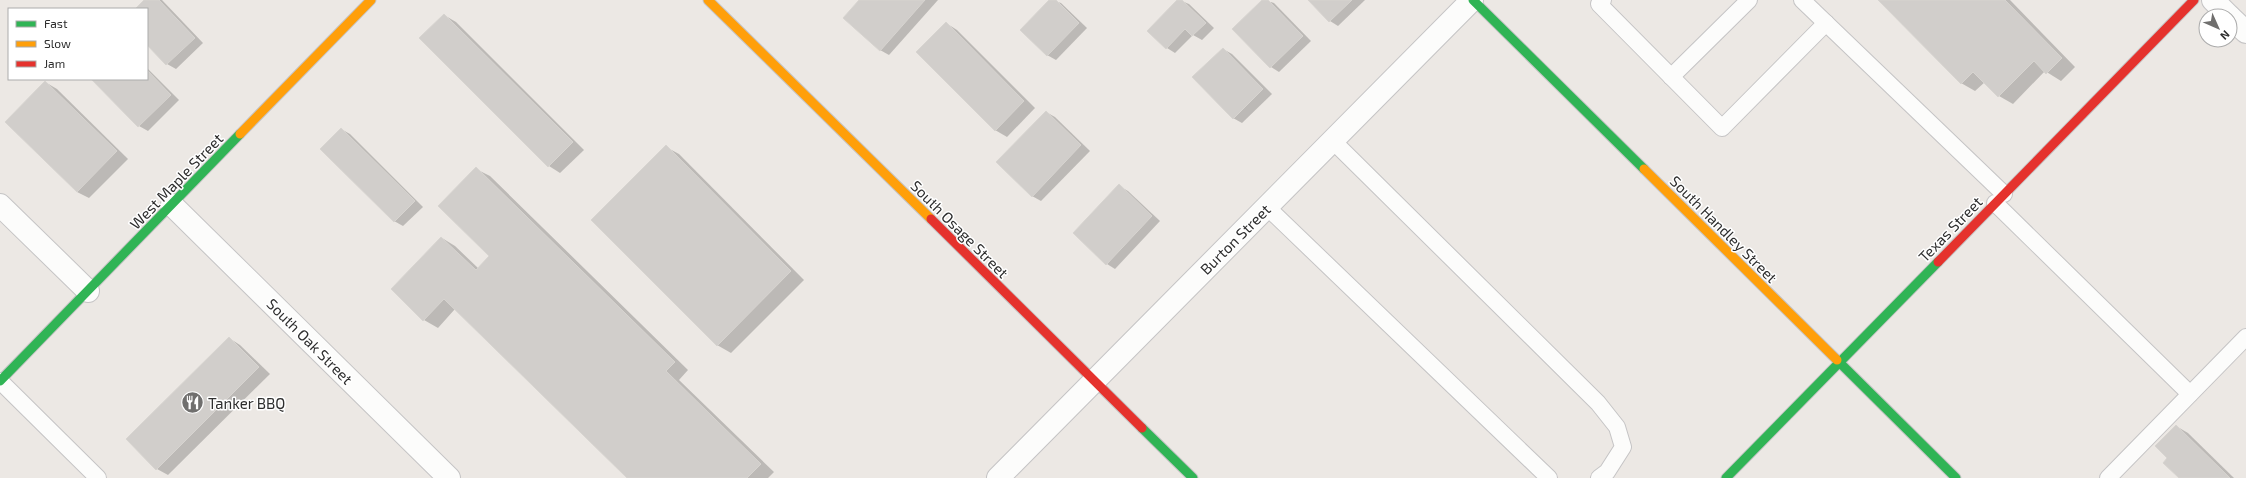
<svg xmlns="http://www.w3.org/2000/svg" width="2246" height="478" font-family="'Exo 2',sans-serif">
<rect width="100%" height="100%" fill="#ece8e4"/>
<g fill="#0003">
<path d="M 146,0 L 162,0 L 203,43 L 176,69 L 167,64 L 148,45 L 147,47 L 147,9 L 136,9 Z"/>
<path d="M 860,0 L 938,0 L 889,55 L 880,50 Z"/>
<path d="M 1051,0 L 1061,3 L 1087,28 L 1056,60 L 1047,55 Z"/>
<path d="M 1179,0 L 1189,4 L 1214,28 L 1202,40 L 1193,35 L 1175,53 L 1167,48 Z"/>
<path d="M 1264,0 L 1274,3 L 1311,41 L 1279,72 L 1271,67 Z"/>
<path d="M 1310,0 L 1365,0 L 1338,26 L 1330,21 Z"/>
<path d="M 1879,0 L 2010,0 L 2075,67 L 2061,81 L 2045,71 L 2013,104 L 1999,96 L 1985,82 L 1975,91 L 1961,83 Z"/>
<path d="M 444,15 L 456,22 L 584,150 L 560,173 L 549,166 Z"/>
<path d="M 946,23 L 957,30 L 1035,108 L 1007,137 L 995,130 Z"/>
<path d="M 1223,49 L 1232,54 L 1272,94 L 1242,123 L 1233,118 Z"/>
<path d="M 147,68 L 179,100 L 148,131 L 139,126 L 92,79 L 147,79 Z"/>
<path d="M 45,82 L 57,89 L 128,159 L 89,198 L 77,192 Z"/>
<path d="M 1046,112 L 1055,117 L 1090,151 L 1041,201 L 1032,196 Z"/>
<path d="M 341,129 L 350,134 L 423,207 L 403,226 L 394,221 Z"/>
<path d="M 666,147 L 679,154 L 804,280 L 731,353 L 717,345 Z"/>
<path d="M 476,169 L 490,176 L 688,370 L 679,380 L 774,472 L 768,478 L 628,478 L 455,309 L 438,328 L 424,320 L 442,238 L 455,246 L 478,268 L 490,256 Z"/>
<path d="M 1119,186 L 1128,191 L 1160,221 L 1115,269 L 1107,264 Z"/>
<path d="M 229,338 L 240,345 L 270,374 L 168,475 L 157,469 Z"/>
<path d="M 2176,426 L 2188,433 L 2234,478 L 2180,478 L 2169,458 Z"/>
</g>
<g fill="#d1cecb" stroke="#d7d4d0">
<path d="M 144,0 L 159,0 L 195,38 L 166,65 L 147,45 L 147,9 L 135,9 Z"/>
<path d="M 859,0 L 925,0 L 880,51 L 843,18 Z"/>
<path d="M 1049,0 L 1056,0 L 1079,23 L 1047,56 L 1020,30 Z"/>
<path d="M 1177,0 L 1182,0 L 1206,23 L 1192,36 L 1185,29 L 1166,49 L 1147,31 Z"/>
<path d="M 1262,0 L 1268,0 L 1303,36 L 1270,68 L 1232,29 Z"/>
<path d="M 1308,0 L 1352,0 L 1329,22 Z"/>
<path d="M 1878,0 L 2005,0 L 2062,58 L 2046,74 L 2034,61 L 1998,97 L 1973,72 L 1961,84 Z"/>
<path d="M 444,14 L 573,142 L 548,167 L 419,38 Z"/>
<path d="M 946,22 L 1024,101 L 995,131 L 916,52 Z"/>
<path d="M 1223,48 L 1263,89 L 1233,119 L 1192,77 Z"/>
<path d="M 147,70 L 171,95 L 138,127 L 91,79 L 147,79 Z"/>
<path d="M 45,81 L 117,151 L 77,192 L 5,122 Z"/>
<path d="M 1046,111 L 1081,145 L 1032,197 L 996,162 Z"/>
<path d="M 341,128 L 415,201 L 394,222 L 320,149 Z"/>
<path d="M 666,145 L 791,271 L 717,346 L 591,220 Z"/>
<path d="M 476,167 L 675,362 L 666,371 L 761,464 L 747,478 L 627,478 L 444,299 L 423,321 L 391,289 L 441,237 L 476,270 L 489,256 L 438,206 Z"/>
<path d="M 1119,184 L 1152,216 L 1106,265 L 1073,233 Z"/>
<path d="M 229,337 L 259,367 L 156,470 L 126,439 Z"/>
<path d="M 2176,425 L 2230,478 L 2179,478 L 2163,463 L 2167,458 L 2155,446 Z"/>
</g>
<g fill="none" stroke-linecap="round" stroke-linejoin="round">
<defs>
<g id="lane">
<path d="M 1603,0 L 1599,4 L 1722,128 L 1826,23"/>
<path d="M 1802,0 L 2004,194"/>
<path d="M 1671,77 L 1749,0"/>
<path d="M 1333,141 L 1598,403 L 1617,427 L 1623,447 L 1607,472 L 1599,478"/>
<path d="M 1995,203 L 2190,394"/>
<path d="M 1267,207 L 1549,478"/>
<path d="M 0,381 L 98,478"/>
<path d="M 2108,478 L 2246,337"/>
</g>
<g id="street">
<path d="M 2213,0 L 2229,16"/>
<path d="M 2230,17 L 2246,32"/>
<path d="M 0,205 L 88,291"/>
<path d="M 172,205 L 449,478"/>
<path d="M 998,478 L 1472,0"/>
</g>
<g id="fast">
<path d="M 1473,0 L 1644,169"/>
<path d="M 1837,360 L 1956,478"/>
<path d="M 0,381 L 240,134"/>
<path d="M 1142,428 L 1193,478"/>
<path d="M 1726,478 L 1938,262"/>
</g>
<g id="slow">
<path d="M 708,0 L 931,219"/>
<path d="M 240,134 L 371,0"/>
<path d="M 1644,169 L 1837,360"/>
</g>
<g id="jam">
<path d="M 931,219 L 1142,428"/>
<path d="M 1938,262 L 2194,0"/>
</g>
</defs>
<use href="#lane" stroke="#c5c4c5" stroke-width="18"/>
<use href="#street" stroke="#c5c4c5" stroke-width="24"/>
<use href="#fast" stroke="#c5c4c5" stroke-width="11"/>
<use href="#slow" stroke="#c5c4c5" stroke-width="11"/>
<use href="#jam" stroke="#c5c4c5" stroke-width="11"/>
<use href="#lane" stroke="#fcfcfb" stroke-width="16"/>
<use href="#street" stroke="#fcfcfb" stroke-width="22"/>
<use href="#fast" stroke="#30b455" stroke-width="9"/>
<use href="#slow" stroke="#ff9f0a" stroke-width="9"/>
<use href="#jam" stroke="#e5322d" stroke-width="9"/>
</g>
<defs>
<symbol id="restaurant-disc" viewBox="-11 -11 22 22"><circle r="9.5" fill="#706f6e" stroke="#fff"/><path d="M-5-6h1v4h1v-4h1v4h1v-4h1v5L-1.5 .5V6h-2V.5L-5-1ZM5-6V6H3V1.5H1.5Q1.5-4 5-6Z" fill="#fff"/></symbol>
</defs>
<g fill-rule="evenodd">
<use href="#restaurant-disc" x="180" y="390" width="25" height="25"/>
</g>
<g text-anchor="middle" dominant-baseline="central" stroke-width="3" stroke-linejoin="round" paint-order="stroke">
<g font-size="15" fill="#2e2e2e" stroke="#fff">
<text transform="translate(176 181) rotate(-46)">West Maple Street</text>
<text transform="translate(960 229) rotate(45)">South Osage Street</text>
<text transform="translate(1724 229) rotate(45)">South Handley Street</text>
<text transform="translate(1950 229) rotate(-46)">Texas Street</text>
<text transform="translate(1235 239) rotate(-45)">Burton Street</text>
<text transform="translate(310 341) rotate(45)">South Oak Street</text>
</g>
<g font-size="15" fill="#2e2e2e" stroke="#fff" text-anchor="start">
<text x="208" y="403">Tanker BBQ</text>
</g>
</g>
<rect x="8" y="8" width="140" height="72" fill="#ffffff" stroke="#ababab"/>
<rect x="16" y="21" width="20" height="6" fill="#30b455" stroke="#ababab"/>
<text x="44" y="28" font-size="12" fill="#2e2e2e">Fast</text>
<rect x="16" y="41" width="20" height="6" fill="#ff9f0a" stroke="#ababab"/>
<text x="44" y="48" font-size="12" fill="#2e2e2e">Slow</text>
<rect x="16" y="61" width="20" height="6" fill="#e5322d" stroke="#ababab"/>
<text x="44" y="68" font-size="12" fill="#2e2e2e">Jam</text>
<g transform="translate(2218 28) rotate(135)"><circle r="19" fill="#ffffff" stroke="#ababab"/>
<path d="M0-3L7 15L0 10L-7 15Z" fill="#706f6e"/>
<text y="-6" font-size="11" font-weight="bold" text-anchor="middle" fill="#2e2e2e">N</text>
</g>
</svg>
